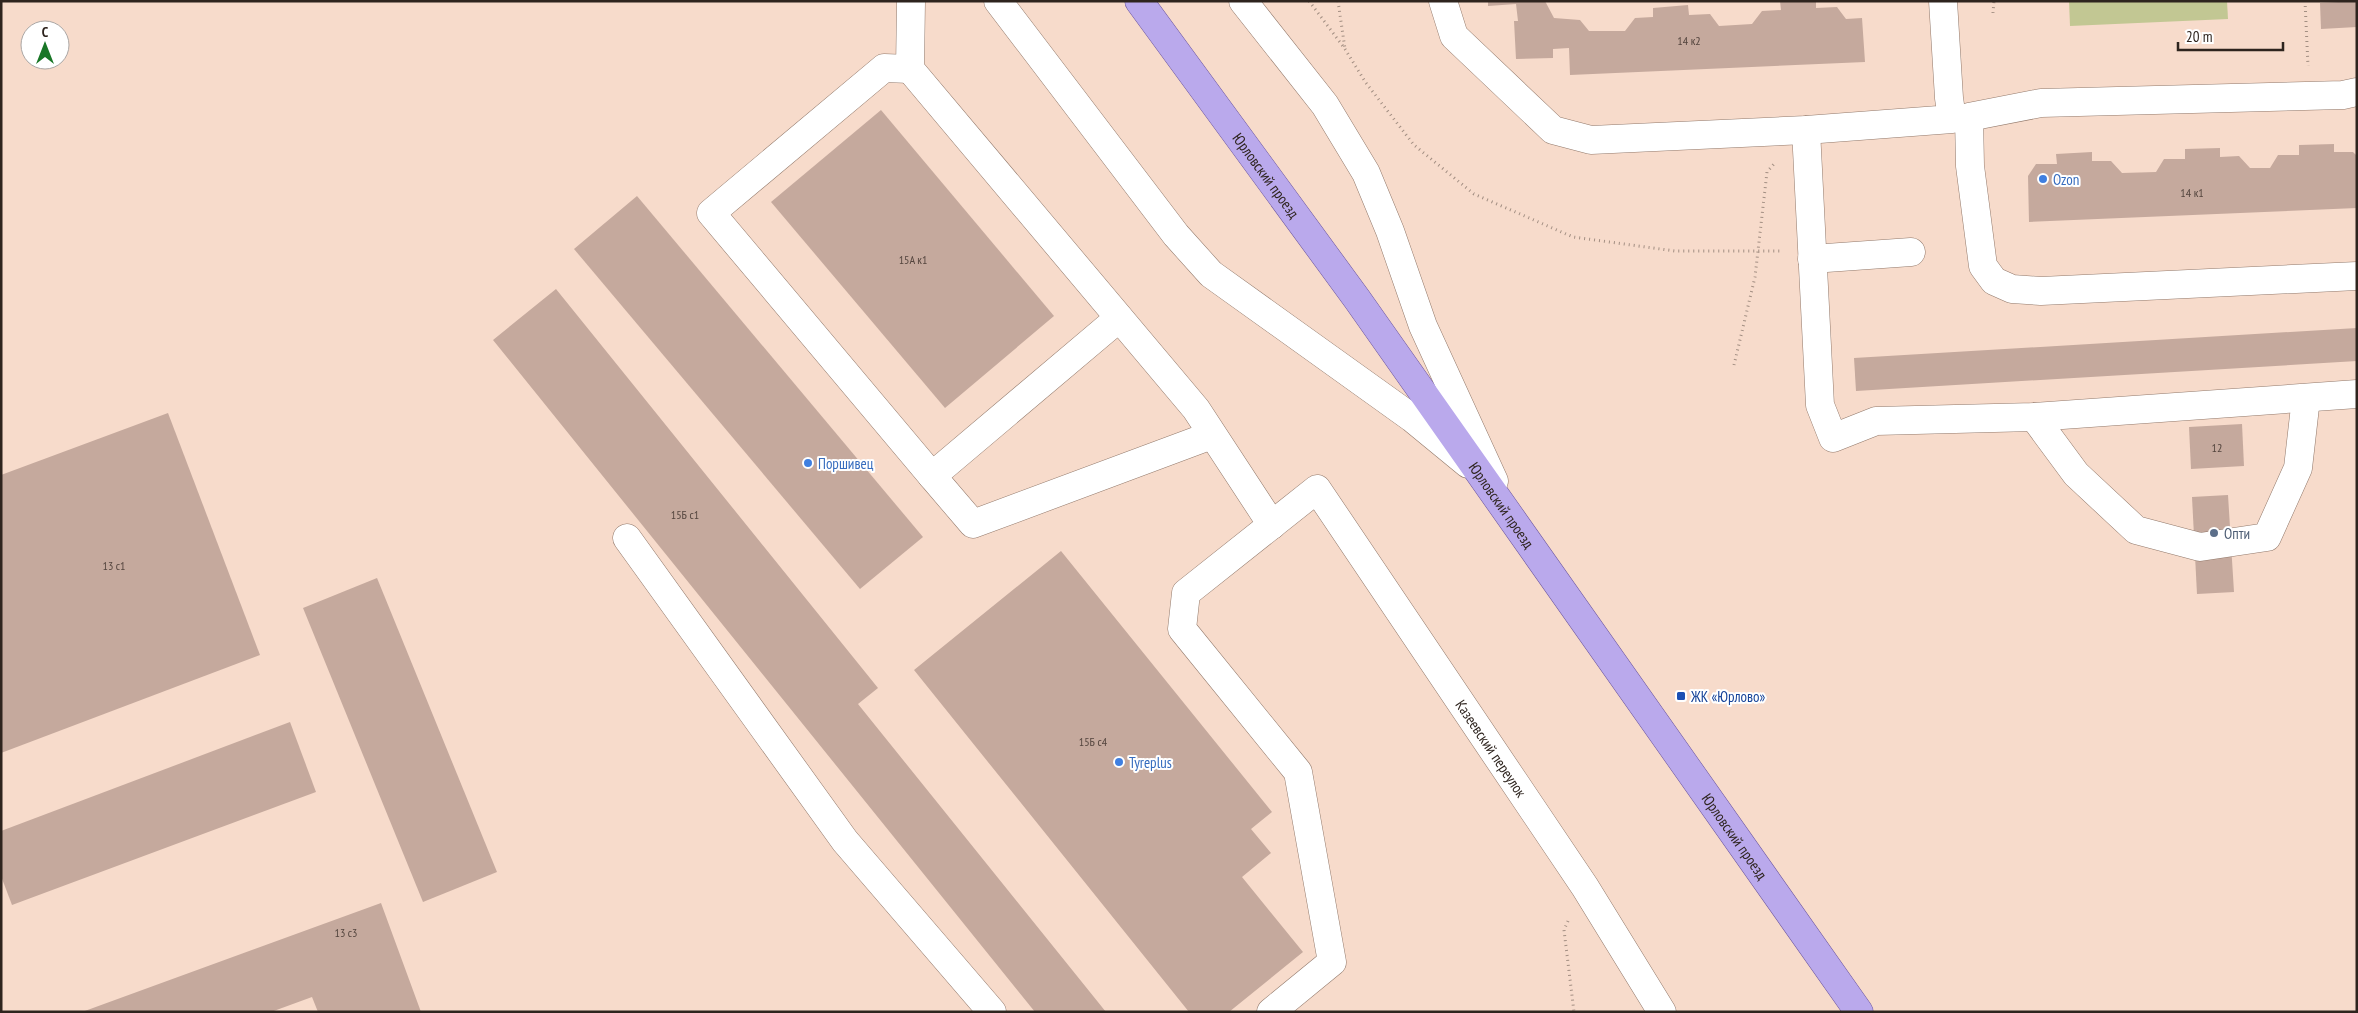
<svg xmlns="http://www.w3.org/2000/svg" width="2358" height="1013" font-family="'PT Sans Narrow',sans-serif">
<rect width="100%" height="100%" fill="#f7dbcb"/>
<path fill="#c2c793" d="M 2069,1 L 2227,1 L 2228,19 L 2070,26 Z"/>
<g fill="#c5a99d">
<path d="M 1488,1 L 1545,1 L 1554,18 L 1580,20 L 1589,31 L 1625,31 L 1635,18 L 1653,17 L 1653,8 L 1688,5 L 1689,15 L 1710,14 L 1719,26 L 1752,24 L 1762,11 L 1781,10 L 1780,1 L 1816,1 L 1816,8 L 1837,7 L 1846,19 L 1862,18 L 1865,62 L 1570,75 L 1569,48 L 1553,49 L 1553,58 L 1516,59 L 1514,21 L 1518,21 L 1516,4 L 1488,6 Z"/>
<path d="M 2357,1 L 2357,27 L 2321,29 L 2320,3 Z"/>
<path d="M 881,110 L 1054,316 L 945,408 L 771,202 Z"/>
<path d="M 2334,144 L 2334,152 L 2353,152 L 2357,156 L 2357,208 L 2029,222 L 2028,176 L 2036,164 L 2057,164 L 2056,154 L 2092,152 L 2092,161 L 2111,161 L 2122,173 L 2156,172 L 2164,159 L 2185,159 L 2185,149 L 2220,148 L 2220,157 L 2239,156 L 2250,168 L 2270,168 L 2278,155 L 2299,155 L 2299,145 Z"/>
<path d="M 637,196 L 923,537 L 860,589 L 574,249 Z"/>
<path d="M 556,289 L 878,688 L 858,704 L 1106,1012 L 1035,1012 L 493,340 Z"/>
<path d="M 2357,328 L 2357,361 L 1856,391 L 1854,358 Z"/>
<path d="M 168,413 L 260,655 L 1,753 L 1,475 Z"/>
<path d="M 2242,424 L 2244,466 L 2191,469 L 2189,427 Z"/>
<path d="M 2228,495 L 2234,592 L 2197,594 L 2192,497 Z"/>
<path d="M 1061,551 L 1272,812 L 1251,829 L 1271,853 L 1242,877 L 1303,952 L 1229,1012 L 1189,1012 L 914,670 Z"/>
<path d="M 377,578 L 497,872 L 423,902 L 303,608 Z"/>
<path d="M 290,722 L 316,792 L 12,905 L 1,876 L 1,831 Z"/>
<path d="M 381,903 L 421,1012 L 318,1012 L 312,997 L 271,1012 L 82,1012 Z"/>
</g>
<g fill="none" stroke-linecap="round" stroke-linejoin="round">
<defs>
<g id="minor">
<path d="M 911,1 L 910,69 L 1196,409 L 1272,525"/>
<path d="M 998,1 L 1176,235 L 1211,274 L 1412,418 L 1468,464"/>
<path d="M 1243,1 L 1325,105 L 1366,173 L 1390,231 L 1423,326 L 1494,481"/>
<path d="M 1443,1 L 1454,36 L 1553,130 L 1591,140 L 1806,130 L 1952,119 L 1949,98 L 1943,1"/>
<path d="M 910,69 L 884,68 L 711,213 L 932,476 L 1119,318"/>
<path d="M 2357,92 L 2343,95 L 2041,103 L 1969,117 L 1970,166 L 1983,266 L 1994,281 L 2012,289 L 2041,291 L 2357,276"/>
<path d="M 1806,130 L 1820,405 L 1833,438 L 1876,421 L 2034,417 L 2357,394"/>
<path d="M 1812,259 L 1911,252"/>
<path d="M 2034,417 L 2076,474 L 2136,530 L 2200,547 L 2267,537 L 2298,468 L 2306,398"/>
<path d="M 932,476 L 973,524 L 1212,435"/>
<path d="M 627,538 L 845,841 L 992,1012"/>
<path id="s1" d="M 1271,1012 L 1332,962 L 1298,772 L 1182,629 L 1186,593 L 1317,489 L 1585,887 L 1662,1012"/>
</g>
<g id="major">
<path id="s2" d="M 1139,1 L 1357,299 L 1859,1012"/>
</g>
</defs>
<use href="#minor" stroke="#92796b" stroke-width="29"/>
<use href="#major" stroke="#6b559c" stroke-width="29"/>
<g stroke="#a28e82" stroke-width="3" stroke-dasharray="1 4" stroke-linecap="butt">
<path d="M 1309,1 L 1345,49 L 1366,83 L 1414,145 L 1474,194 L 1573,237 L 1675,251 L 1780,251"/>
<path d="M 1338,1 L 1345,49"/>
<path d="M 2305,1 L 2308,66"/>
<path d="M 1993,13 L 1994,1"/>
<path d="M 1734,365 L 1755,277 L 1767,172 L 1774,164"/>
<path d="M 1568,921 L 1564,930 L 1574,1012"/>
</g>
<use href="#minor" stroke="#fff" stroke-width="28"/>
<use href="#major" stroke="#baa9ec" stroke-width="28"/>
</g>
<g fill="#3f7fe0" stroke="#fff" stroke-width="2">
<circle cx="2043" cy="179" r="5"/>
<circle cx="808" cy="463" r="5"/>
<circle cx="1119" cy="762" r="5"/>
</g>
<circle fill="#5c6f8a" stroke="#fff" stroke-width="2" cx="2214" cy="533" r="5"/>
<rect fill="#1a4fb4" stroke="#fff" stroke-width="2" x="1676" y="691" width="10" height="10" rx="2.5"/>
<g text-anchor="middle" dominant-baseline="central" stroke-width="4" stroke-linejoin="round" paint-order="stroke">
<g font-size="12" fill="#54453e">
<text x="1689" y="40">14 к2</text>
<text x="2192" y="192">14 к1</text>
<text x="913" y="259">15А к1</text>
<text x="2217" y="447">12</text>
<text x="685" y="514">15Б с1</text>
<text x="114" y="565">13 с1</text>
<text x="1093" y="741">15Б с4</text>
<text x="346" y="932">13 с3</text>
</g>
<g font-size="15" fill="#2e241e" stroke="#fff">
<text stroke="none"><textPath href="#s2" startOffset="216">Юрловский проезд</textPath></text>
<text stroke="none"><textPath href="#s2" startOffset="621">Юрловский проезд</textPath></text>
<text stroke="none"><textPath href="#s1" startOffset="972">Казеевский переулок</textPath></text>
<text stroke="none"><textPath href="#s2" startOffset="1026">Юрловский проезд</textPath></text>
</g>
<g font-size="15" fill="#366cbe" stroke="#fff" text-anchor="start">
<text x="2053" y="179">Ozon</text>
<text x="818" y="463">Поршивец</text>
<text x="1129" y="762">Tyreplus</text>
</g>
<g font-size="15" fill="#4e5e75" stroke="#fff" text-anchor="start">
<text x="2224" y="533">Опти</text>
</g>
<g font-size="15" fill="#164399" stroke="#fff" text-anchor="start">
<text x="1691" y="696">ЖК «Юрлово»</text>
</g>
</g>
<rect width="2358" height="1013" fill="none" stroke="#2e241e" stroke-width="5"/>
<g transform="translate(45 45)"><circle r="24" fill="#ffffff" stroke="#aba7a5"/>
<path d="M0-4L9 19L0 12L-9 19Z" fill="#187626"/>
<text y="-8" font-size="14" font-weight="bold" text-anchor="middle" fill="#2e241e">С</text>
</g>
<path d="M2178 42v8h105v-8" fill="none" stroke="#2e241e" stroke-width="2.5"/>
<text x="2186" y="42" font-size="15" fill="#2e241e" stroke="#ffffff" stroke-width="4" paint-order="stroke">20 m</text>
</svg>
